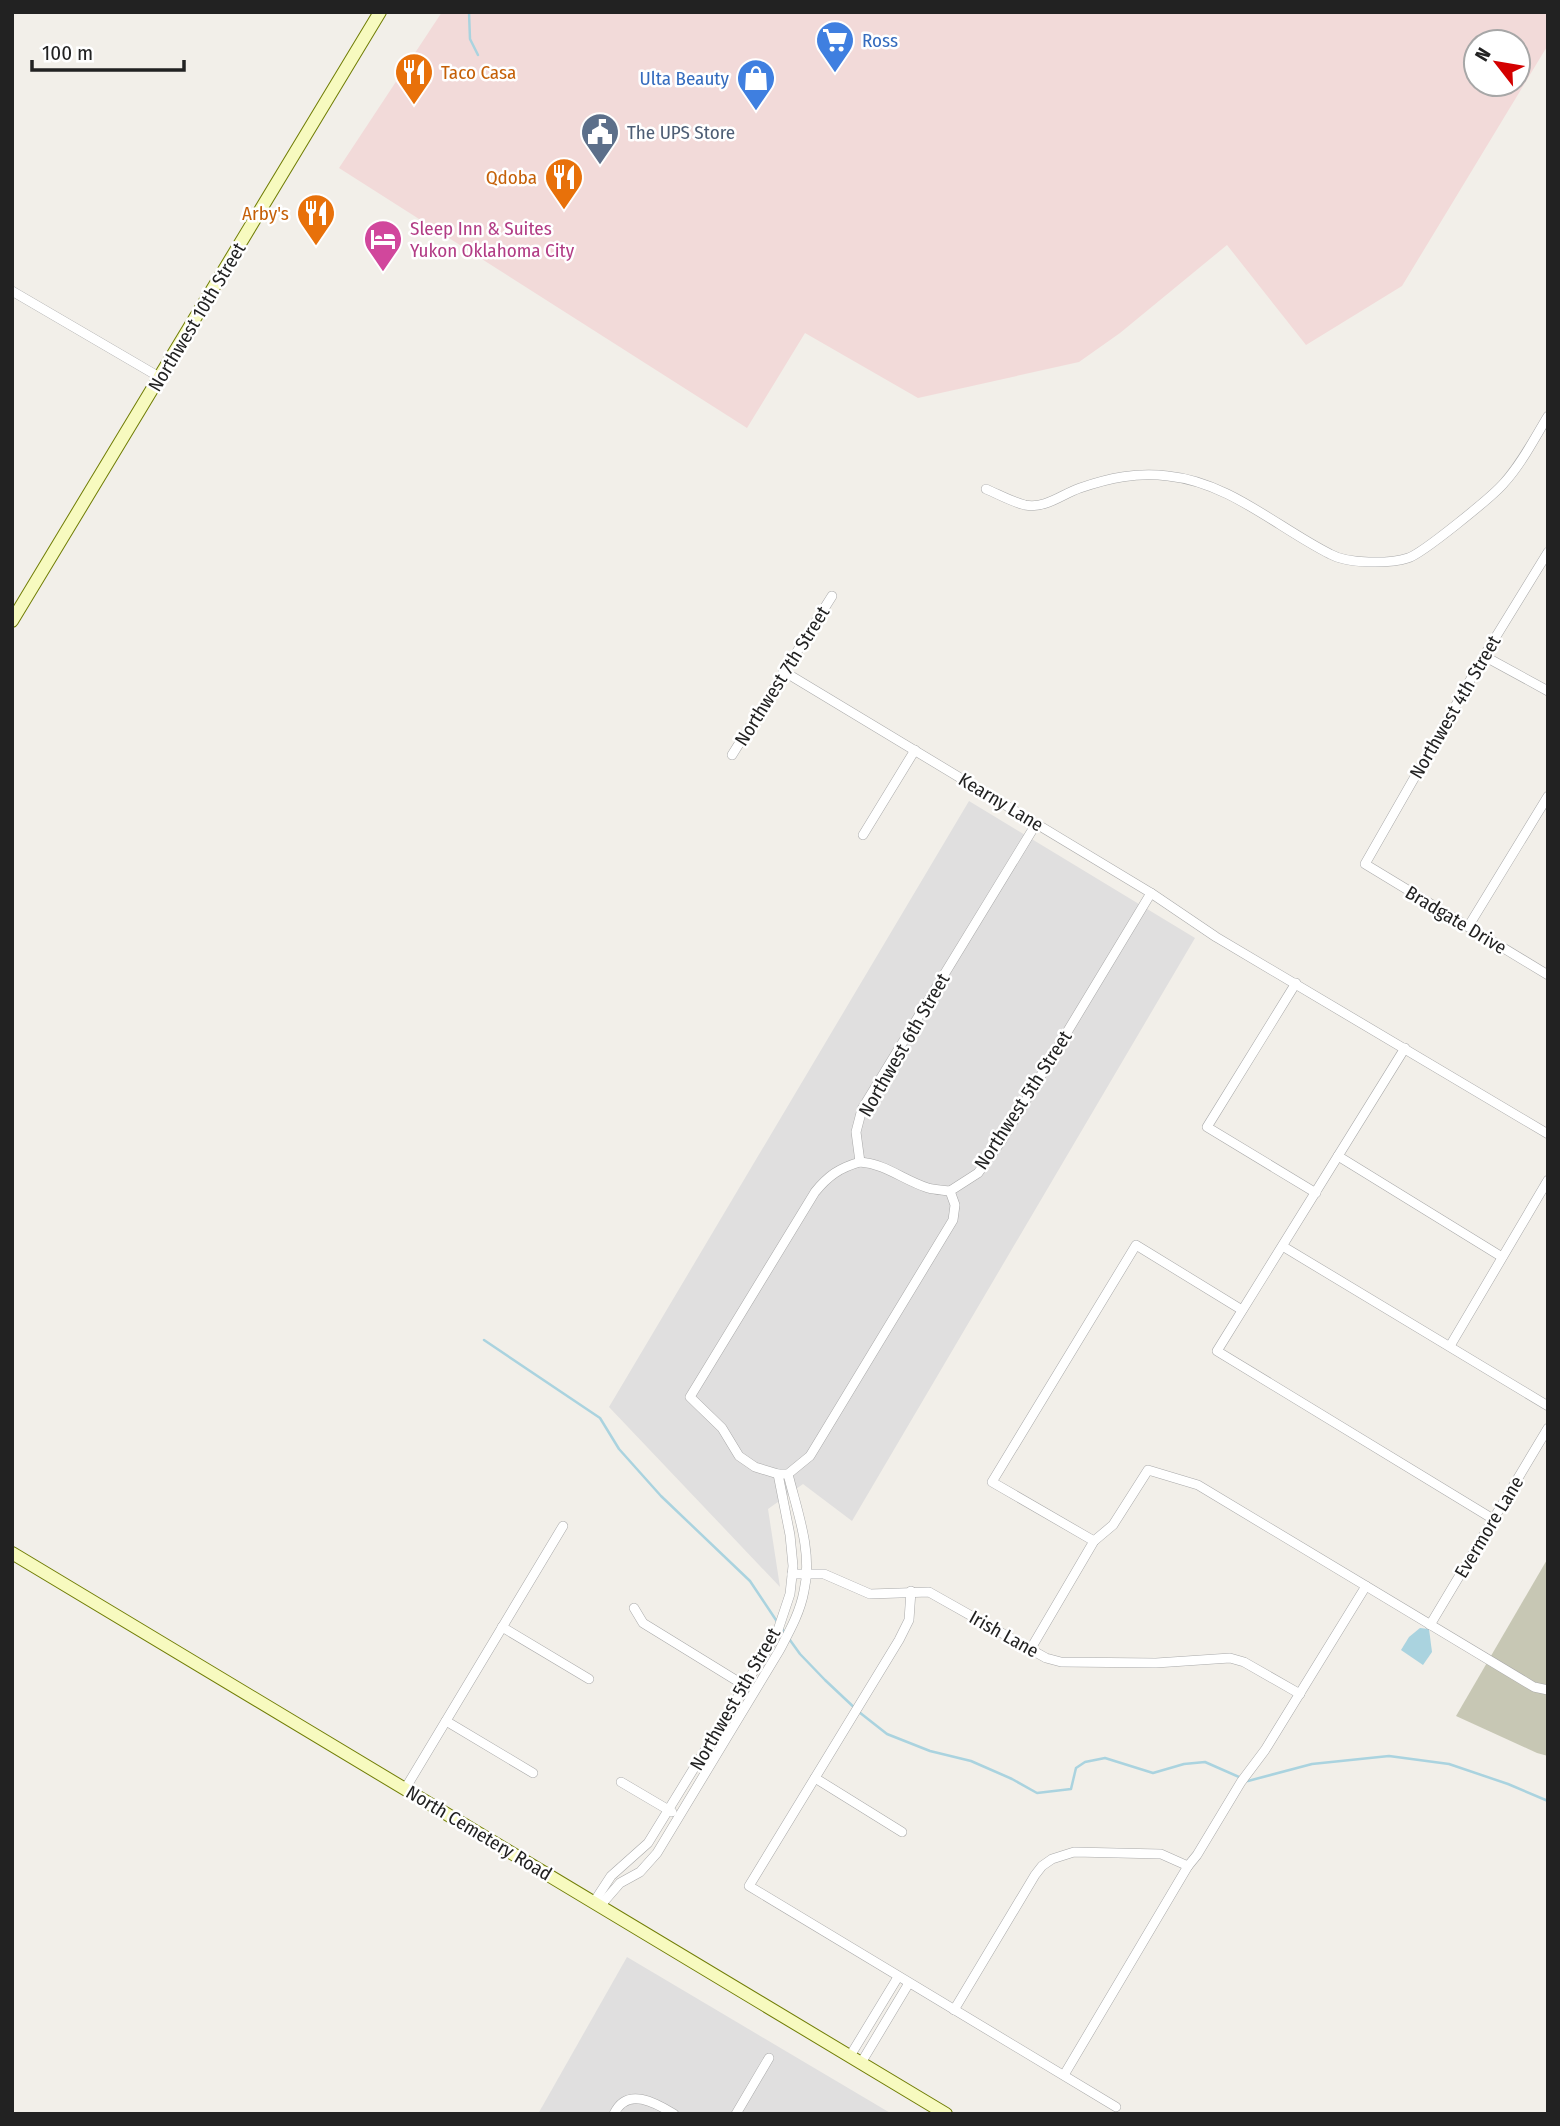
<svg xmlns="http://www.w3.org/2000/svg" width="1560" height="2126" font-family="'Fira Sans Condensed',sans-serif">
<rect width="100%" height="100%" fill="#f2efe9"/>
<g fill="#e0dfdf">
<path d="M 969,801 L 1195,938 L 852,1521 L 803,1484 L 768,1509 L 780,1587 L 609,1407 Z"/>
<path d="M 627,1957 L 892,2114 L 538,2114 Z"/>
</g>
<path fill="#f2dad9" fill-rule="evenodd" d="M 442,12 L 1548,12 L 1548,45 L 1402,286 L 1306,345 L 1227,245 L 1120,333 L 1079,362 L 918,398 L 805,333 L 747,428 L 339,168 ZM 1476,42 L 1518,42 L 1518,84 L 1476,84 Z"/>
<path fill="#c7c7b4" d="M 1548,1558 L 1548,1756 L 1537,1753 L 1456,1716 Z"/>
<path fill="#aad3df" d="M 1420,1628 L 1429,1629 L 1432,1652 L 1423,1665 L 1401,1650 L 1409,1637 Z"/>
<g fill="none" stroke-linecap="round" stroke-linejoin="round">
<g stroke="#aad3df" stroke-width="2.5">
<path d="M 469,12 L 470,39 L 478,55"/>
<path d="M 484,1340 L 600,1418 L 619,1449 L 661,1496 L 750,1581 L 778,1623"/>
<path d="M 782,1629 L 800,1654 L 825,1680 L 859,1712 L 887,1734 L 930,1751 L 971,1761 L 1012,1779 L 1037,1793 L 1071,1789 L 1076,1768 L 1085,1762 L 1105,1758 L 1153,1773 L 1184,1764 L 1205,1762 L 1248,1781 L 1312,1764 L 1389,1756 L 1449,1764 L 1508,1784 L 1548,1801"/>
</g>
<defs>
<g id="street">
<path d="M 12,291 L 161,378"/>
<path d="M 986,489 C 998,494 1012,502 1025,505 C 1046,509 1062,494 1080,488 C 1109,478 1137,472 1168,476 C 1229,482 1278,528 1330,554 C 1348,564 1389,564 1408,558 C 1422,554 1493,496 1504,483 C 1522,463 1534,439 1548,416"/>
<path d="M 1548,552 L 1484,656 L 1365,864 L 1548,975"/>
<path d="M 1484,656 L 1548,691"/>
<path d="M 783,671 L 1151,893 L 1216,937 L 1548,1134"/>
<path d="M 732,755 L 832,596"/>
<path d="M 1036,824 L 862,1109 L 856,1132 L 860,1162 C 839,1168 828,1176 815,1192 L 690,1397 L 722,1428 L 739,1456 L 755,1467 L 778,1474 L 788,1474 L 810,1456 L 953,1220 L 955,1205 L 950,1191 L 978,1173 L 1002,1140 L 1151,893"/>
<path d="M 863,835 L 915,750"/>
<path d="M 1468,927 L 1548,796"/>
<path d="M 1296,983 L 1207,1127 L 1316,1193"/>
<path d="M 1405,1048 L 1217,1351 L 1493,1519"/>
<path d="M 1338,1156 L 1502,1257"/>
<path d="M 860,1162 C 886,1164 903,1180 928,1188 C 935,1190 943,1190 950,1191"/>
<path d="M 1284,1247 L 1548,1406"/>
<path d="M 1450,1346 L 1548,1180"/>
<path d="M 1094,1541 L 992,1482 L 1136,1245 L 1242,1310"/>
<path d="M 792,1574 L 824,1574 L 870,1594 L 929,1592 L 1046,1658 L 1061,1662 L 1156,1663 L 1230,1658 L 1244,1662 L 1300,1694"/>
<path d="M 911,1591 L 909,1620 L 899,1640 L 749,1886 L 1116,2107"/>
<path d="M 634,1608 L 643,1623 L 747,1687"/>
<path d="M 1430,1625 L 1548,1428"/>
<path d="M 502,1627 L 589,1679"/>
<path d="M 1030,1650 L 1094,1541 L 1113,1525 L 1148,1470 L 1198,1485 L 1534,1687 L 1548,1690"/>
<path d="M 446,1721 L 533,1773"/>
<path d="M 815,1778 L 902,1832"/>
<path d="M 621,1782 L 672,1812"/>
<path d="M 405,1789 L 563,1526"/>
<path d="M 1188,1866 L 1197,1855 L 1241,1782 L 1265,1750 L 1366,1586"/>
<path d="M 594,1902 L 611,1876 L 648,1843 L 777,1633 L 790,1594 L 793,1566 L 790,1535 L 778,1474"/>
<path d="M 600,1906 L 620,1883 L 640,1872 L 657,1853 L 779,1651 C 789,1632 800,1613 804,1591 C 813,1552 797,1511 788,1474"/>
<path d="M 954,2010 L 1035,1875 L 1042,1866 L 1052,1859 L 1074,1852 L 1161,1854 L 1188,1866 L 1064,2075"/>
<path d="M 850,2056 L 898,1977"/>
<path d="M 861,2063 L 909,1983"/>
<path d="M 614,2114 C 627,2086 656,2103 674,2114"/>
<path d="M 736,2114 L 769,2058"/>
</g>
<g id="secondary">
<path d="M 12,621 L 380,12"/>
<path d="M 12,1553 L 946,2114"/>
</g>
</defs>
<use href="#street" stroke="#a9a9a9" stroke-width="10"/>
<use href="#secondary" stroke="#707d05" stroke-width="14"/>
<use href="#street" stroke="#fff" stroke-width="9"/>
<use href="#secondary" stroke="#f7fabf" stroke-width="12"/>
</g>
<defs>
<symbol id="supermarket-pin" viewBox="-11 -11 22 30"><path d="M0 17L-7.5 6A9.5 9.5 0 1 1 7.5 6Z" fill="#3f7fe0" stroke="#fff"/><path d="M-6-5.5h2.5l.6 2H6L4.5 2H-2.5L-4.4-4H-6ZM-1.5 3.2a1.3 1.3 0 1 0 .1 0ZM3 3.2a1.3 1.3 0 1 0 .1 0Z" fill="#fff"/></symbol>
<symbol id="restaurant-pin" viewBox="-11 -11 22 30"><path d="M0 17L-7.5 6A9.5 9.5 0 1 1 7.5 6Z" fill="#e8710a" stroke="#fff"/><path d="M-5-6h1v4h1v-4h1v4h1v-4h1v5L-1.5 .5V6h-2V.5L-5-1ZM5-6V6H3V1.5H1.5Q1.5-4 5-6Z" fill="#fff"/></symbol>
<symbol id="shop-pin" viewBox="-11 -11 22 30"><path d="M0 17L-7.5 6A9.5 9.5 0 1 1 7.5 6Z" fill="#3f7fe0" stroke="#fff"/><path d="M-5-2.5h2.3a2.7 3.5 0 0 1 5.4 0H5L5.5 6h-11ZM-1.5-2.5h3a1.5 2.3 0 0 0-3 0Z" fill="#fff"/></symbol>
<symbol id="civic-pin" viewBox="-11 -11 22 30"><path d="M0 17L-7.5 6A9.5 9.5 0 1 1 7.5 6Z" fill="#5c6f8a" stroke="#fff"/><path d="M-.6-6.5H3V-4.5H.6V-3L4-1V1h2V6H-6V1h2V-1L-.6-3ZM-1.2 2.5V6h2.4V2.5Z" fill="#fff"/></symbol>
<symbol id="hotel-pin" viewBox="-11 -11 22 30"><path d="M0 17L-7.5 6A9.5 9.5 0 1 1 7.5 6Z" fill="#d1479c" stroke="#fff"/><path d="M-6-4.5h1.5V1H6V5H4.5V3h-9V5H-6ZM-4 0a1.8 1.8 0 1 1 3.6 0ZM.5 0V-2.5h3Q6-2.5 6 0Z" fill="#fff"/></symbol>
</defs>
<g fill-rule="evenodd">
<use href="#supermarket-pin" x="813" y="18" width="44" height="60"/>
<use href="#restaurant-pin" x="392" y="50" width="44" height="60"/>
<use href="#shop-pin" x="734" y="56" width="44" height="60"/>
<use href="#civic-pin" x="578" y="110" width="44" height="60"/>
<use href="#restaurant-pin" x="542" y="155" width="44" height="60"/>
<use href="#restaurant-pin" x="294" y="191" width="44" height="60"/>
<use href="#hotel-pin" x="361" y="217" width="44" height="60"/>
</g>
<g text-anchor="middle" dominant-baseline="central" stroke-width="5" stroke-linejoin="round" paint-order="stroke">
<g font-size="19" fill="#366cbe" stroke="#fff" text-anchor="start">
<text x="862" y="40">Ross</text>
<text x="729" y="78" text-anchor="end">Ulta Beauty</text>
</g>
<g font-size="19" fill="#c56008" stroke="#fff" text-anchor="end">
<text x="441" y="72" text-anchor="start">Taco Casa</text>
<text x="537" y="177">Qdoba</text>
<text x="289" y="213">Arby's</text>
</g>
<g font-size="19" fill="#4e5e75" stroke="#fff" text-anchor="start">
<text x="627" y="132">The UPS Store</text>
</g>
<g font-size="19" fill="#b23c85" stroke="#fff" text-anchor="start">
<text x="410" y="228">Sleep Inn &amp; Suites<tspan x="410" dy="22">Yukon Oklahoma City</tspan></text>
</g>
<g font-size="19" fill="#222" stroke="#fff">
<text transform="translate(197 317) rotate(-59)">Northwest 10th Street</text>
<text transform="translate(782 676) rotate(-58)">Northwest 7th Street</text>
<text transform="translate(1455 707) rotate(-60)">Northwest 4th Street</text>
<text transform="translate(1001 802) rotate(31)">Kearny Lane</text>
<text transform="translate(1456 920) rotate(31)">Bradgate Drive</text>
<text transform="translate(904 1045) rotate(-60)">Northwest 6th Street</text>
<text transform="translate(1023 1100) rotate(-57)">Northwest 5th Street</text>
<text transform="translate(1489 1527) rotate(-59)">Evermore Lane</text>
<text transform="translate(1004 1634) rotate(29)">Irish Lane</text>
<text transform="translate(735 1699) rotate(-60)">Northwest 5th Street</text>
<text transform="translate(479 1833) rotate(31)">North Cemetery Road</text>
</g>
</g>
<rect width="1560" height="2126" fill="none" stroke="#222222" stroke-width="28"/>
<g transform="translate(1497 63) rotate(301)"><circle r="33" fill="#ffffff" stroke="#a7a7a7" stroke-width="2"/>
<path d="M0-5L12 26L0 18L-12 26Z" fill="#d40000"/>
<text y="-10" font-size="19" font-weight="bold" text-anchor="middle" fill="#222222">N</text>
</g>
<path d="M32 60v10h152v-10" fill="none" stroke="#222222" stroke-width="3.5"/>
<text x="42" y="60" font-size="21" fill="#222222" stroke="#ffffff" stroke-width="5" paint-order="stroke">100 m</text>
</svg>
